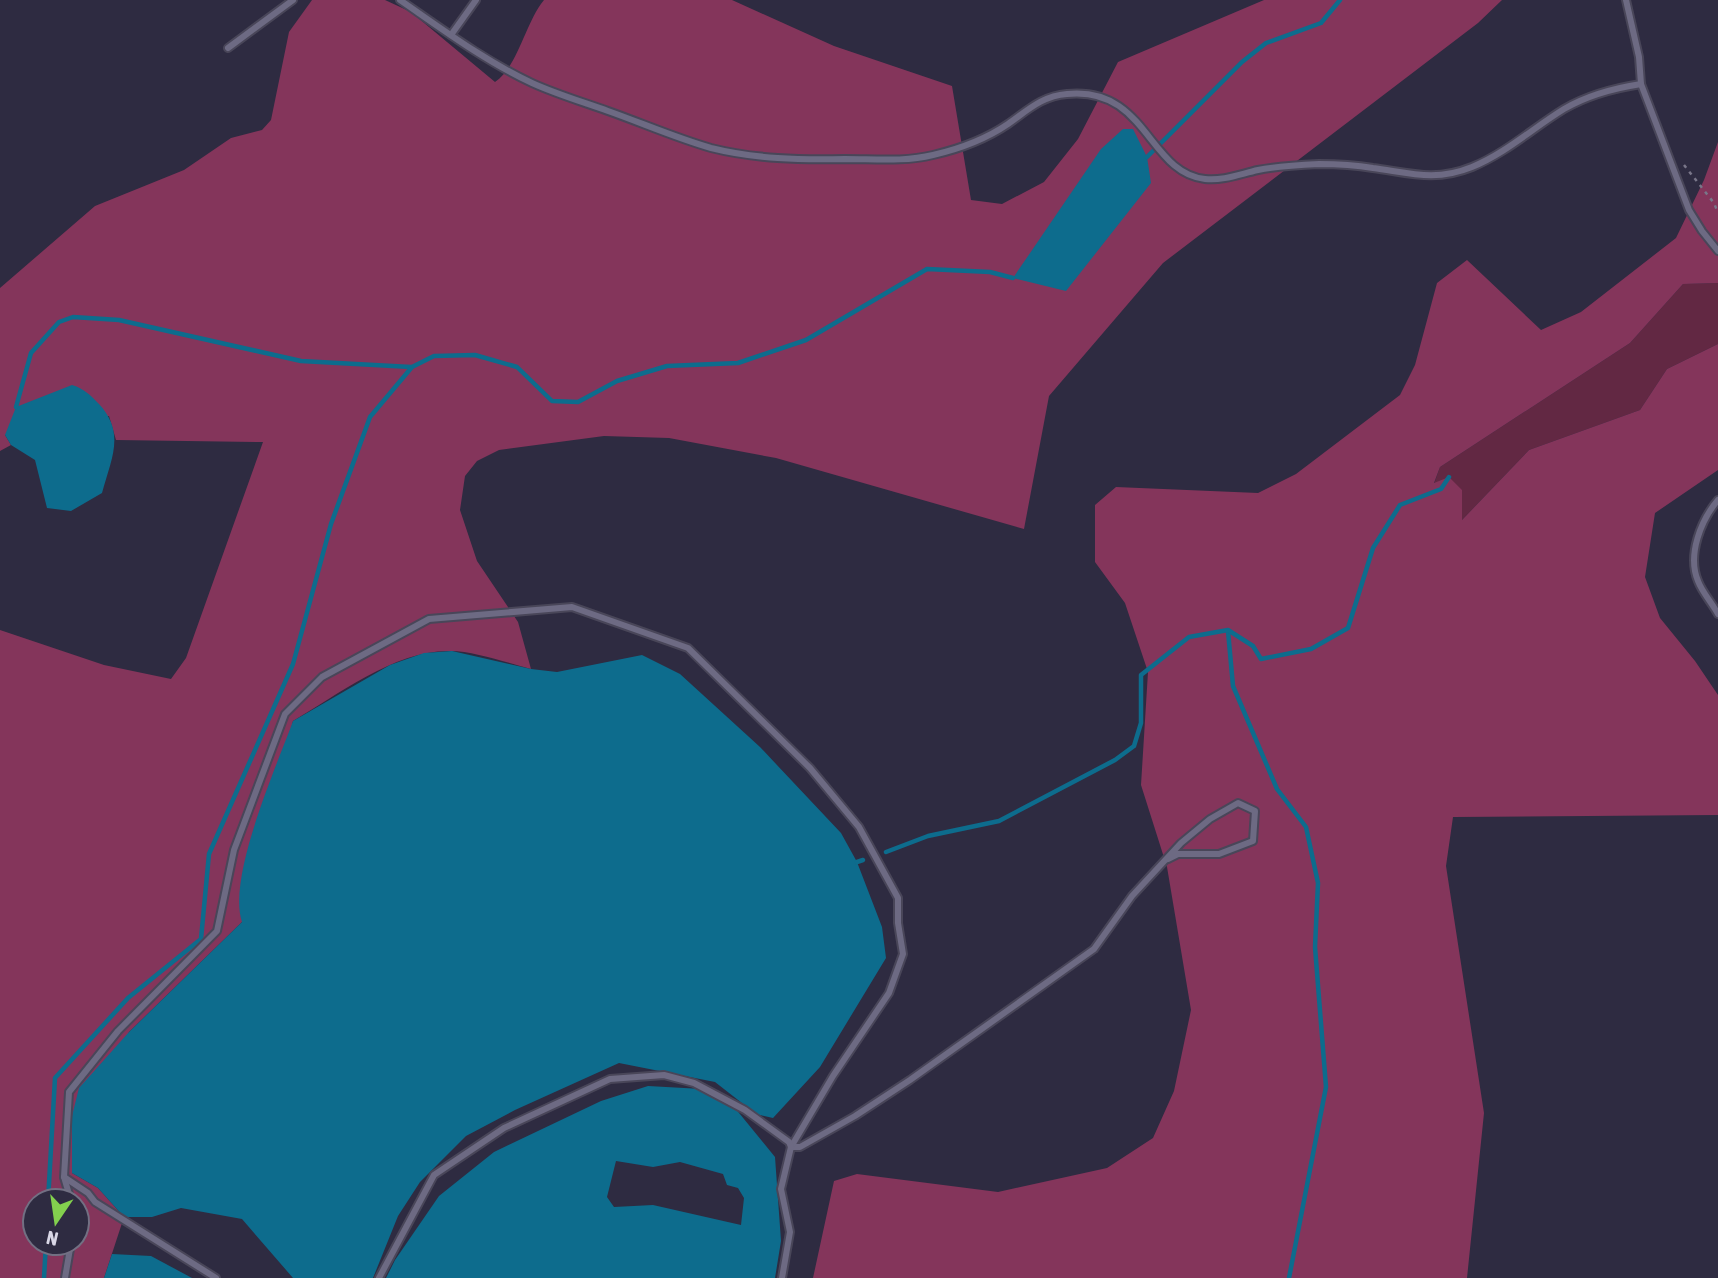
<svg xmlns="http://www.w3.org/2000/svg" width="1718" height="1278" font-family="'Asap Condensed',sans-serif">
<rect width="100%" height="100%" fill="#2e2b41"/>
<path fill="#622843" d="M 1718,283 L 1718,344 L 1667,369 L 1640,410 L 1529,450 L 1461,521 L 1434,484 L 1440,467 L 1630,343 L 1683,284 Z"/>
<g fill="#84355b" fill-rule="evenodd">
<path d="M 312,0 L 385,0 L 411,12 L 495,82 C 518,67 525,23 544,0 L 732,0 L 834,46 L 952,86 L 971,200 L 1002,204 L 1044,182 L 1078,139 L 1118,62 L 1264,0 L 1502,0 L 1478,23 L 1163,263 L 1049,396 L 1024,529 L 776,458 L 669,438 L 604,436 L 499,450 L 477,461 L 465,476 L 460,510 L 477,561 L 518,622 L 531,669 C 508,663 473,651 451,651 C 397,649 337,695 293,721 L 242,922 L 129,1032 L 72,1173 L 98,1188 L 124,1217 L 104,1278 L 0,1278 L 0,630 L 104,665 L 171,679 L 186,658 L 263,442 L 116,440 L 109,416 L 5,435 L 11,445 L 0,451 L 0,288 L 95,206 L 184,170 L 231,138 L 262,130 L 271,120 L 289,32 ZM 35,1201 L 77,1201 L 77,1243 L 35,1243 Z"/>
<path d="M 1718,142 L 1718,283 L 1683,284 L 1630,343 L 1440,467 L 1434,483 L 1449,477 L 1462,490 L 1462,520 L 1529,450 L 1640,410 L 1667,369 L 1718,344 L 1718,470 L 1655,513 L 1645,577 L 1660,618 L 1695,661 L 1718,695 L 1718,815 L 1453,817 L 1446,866 L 1484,1113 L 1467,1278 L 813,1278 L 834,1181 L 857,1174 L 998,1192 L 1107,1168 L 1153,1138 L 1174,1091 L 1191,1010 L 1167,867 L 1141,785 L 1148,672 L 1125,603 L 1095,562 L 1095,505 L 1116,487 L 1258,493 L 1296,474 L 1400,395 L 1415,365 L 1437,283 L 1467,260 L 1541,330 L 1581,312 L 1676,238 L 1704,180 Z"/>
</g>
<g fill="#0d6c8d" fill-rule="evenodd">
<path d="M 1123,129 L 1133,129 L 1147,157 L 1151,183 L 1066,291 L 1013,278 L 1101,149 Z"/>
<path d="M 72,385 C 85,389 90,395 99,404 C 126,433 111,459 102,493 L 71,511 L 47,508 L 35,460 L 11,445 L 5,435 L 16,407 Z"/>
<path d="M 452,651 L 531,669 L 557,672 L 642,655 L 680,674 L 760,747 L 841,833 L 857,862 L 882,927 L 886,958 L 820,1067 L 773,1118 L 756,1114 L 715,1082 L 619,1063 L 515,1110 L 466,1136 L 420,1182 L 398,1216 L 373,1278 L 293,1278 L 242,1219 L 181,1208 L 152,1217 L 124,1217 L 98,1188 L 72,1173 L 72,1116 L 79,1088 L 129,1032 L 242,922 C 227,877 276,768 293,721 L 390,665 L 424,653 Z"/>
<path d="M 648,1086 L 702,1089 L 735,1108 L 775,1157 L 781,1241 L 775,1278 L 386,1278 L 395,1260 L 439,1196 L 494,1152 L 601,1101 ZM 616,1161 L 653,1167 L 680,1162 L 723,1174 L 727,1185 L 738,1188 L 744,1198 L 741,1225 L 653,1205 L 614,1207 L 607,1197 Z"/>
<path d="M 112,1254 L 151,1256 L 192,1278 L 104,1278 Z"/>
</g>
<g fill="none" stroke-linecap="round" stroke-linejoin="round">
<g stroke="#0d6c8d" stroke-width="4.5">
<path d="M 1147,157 L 1242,62 L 1266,43 L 1321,23 L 1340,0"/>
<path d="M 16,407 L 31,353 L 59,322 L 73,317 L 119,320 L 301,361 L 411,367"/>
<path d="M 1228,631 L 1233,686 L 1277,789 L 1306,827 L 1318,883 L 1315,947 L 1326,1087 L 1289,1278"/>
<path d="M 886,852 L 928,836 L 999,821 L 1115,760 L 1134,746 L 1141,723 L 1141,675 L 1189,637 L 1228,630 L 1253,646 L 1261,659 L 1311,649 L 1348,628 L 1373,548 L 1400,505 L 1441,489 L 1449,477"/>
<path d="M 857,862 L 863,860"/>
<path d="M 48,1201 L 55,1078 L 128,998 L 201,939 L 209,854 L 293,664 L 331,524 L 370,417 L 412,367 L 434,356 L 475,355 L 517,367 L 552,401 L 578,402 L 617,381 L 667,366 L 738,363 L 806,340 L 927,269 L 990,272 L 1013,278"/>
<path d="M 44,1278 L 46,1243"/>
</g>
<defs>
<g id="lane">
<path d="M 400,0 C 442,29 485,61 532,83 C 556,94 583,102 608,111 C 642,123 676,138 711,148 C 755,159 800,160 845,159 C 875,159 904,162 933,155 C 959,149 986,139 1008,124 C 1028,110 1042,96 1067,94 C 1147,86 1148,173 1205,179 C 1223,181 1240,174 1258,170 C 1278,166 1298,165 1319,164 C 1337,164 1355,165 1373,168 C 1410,173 1435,182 1472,167 C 1506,153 1533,128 1564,109 C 1588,95 1615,88 1641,84"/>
<path d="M 1626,0 L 1639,57 L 1641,84 L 1689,210 L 1702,231 L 1718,251"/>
<path d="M 451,35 L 476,0"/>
<path d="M 228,48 L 293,0"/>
<path d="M 1718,500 C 1701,520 1687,555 1698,581 C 1702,592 1712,603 1718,614"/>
<path d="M 791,1147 L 800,1147 L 855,1116 L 910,1080 L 1094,949 L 1132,896 L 1181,843 L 1210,819 L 1238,803 L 1255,811 L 1253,841 L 1219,854 L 1178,854 L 1168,859"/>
<path d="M 64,1177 L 88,1193 L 95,1202 L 216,1278"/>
<path d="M 71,1201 L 64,1177 L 69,1092 L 118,1031 L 217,931 L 234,850 L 285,714 L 322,677 L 429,619 L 572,607 L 688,648 L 810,768 L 859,827 L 898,898 L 898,923 L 903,954 L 889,993 L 833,1076 L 791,1147 L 781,1189 L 790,1232 L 782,1278"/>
<path d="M 65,1278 L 71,1243"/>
<path d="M 379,1278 L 434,1175 L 504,1128 L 610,1079 L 664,1075 L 694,1083 L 745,1110 L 789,1142 L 791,1147"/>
</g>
</defs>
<use href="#lane" stroke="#494659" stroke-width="10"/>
<path stroke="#797689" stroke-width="2.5" stroke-dasharray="3.5 5" stroke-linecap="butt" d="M 1684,165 L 1714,203 L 1718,213"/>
<use href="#lane" stroke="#6d6a83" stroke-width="6"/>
</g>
<g transform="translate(56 1222) rotate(193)"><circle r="33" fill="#2e2b41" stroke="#727083" stroke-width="2"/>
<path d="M0-5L12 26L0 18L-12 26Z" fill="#83d04e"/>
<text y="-10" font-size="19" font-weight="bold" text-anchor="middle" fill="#d9d7e6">N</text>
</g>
</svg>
